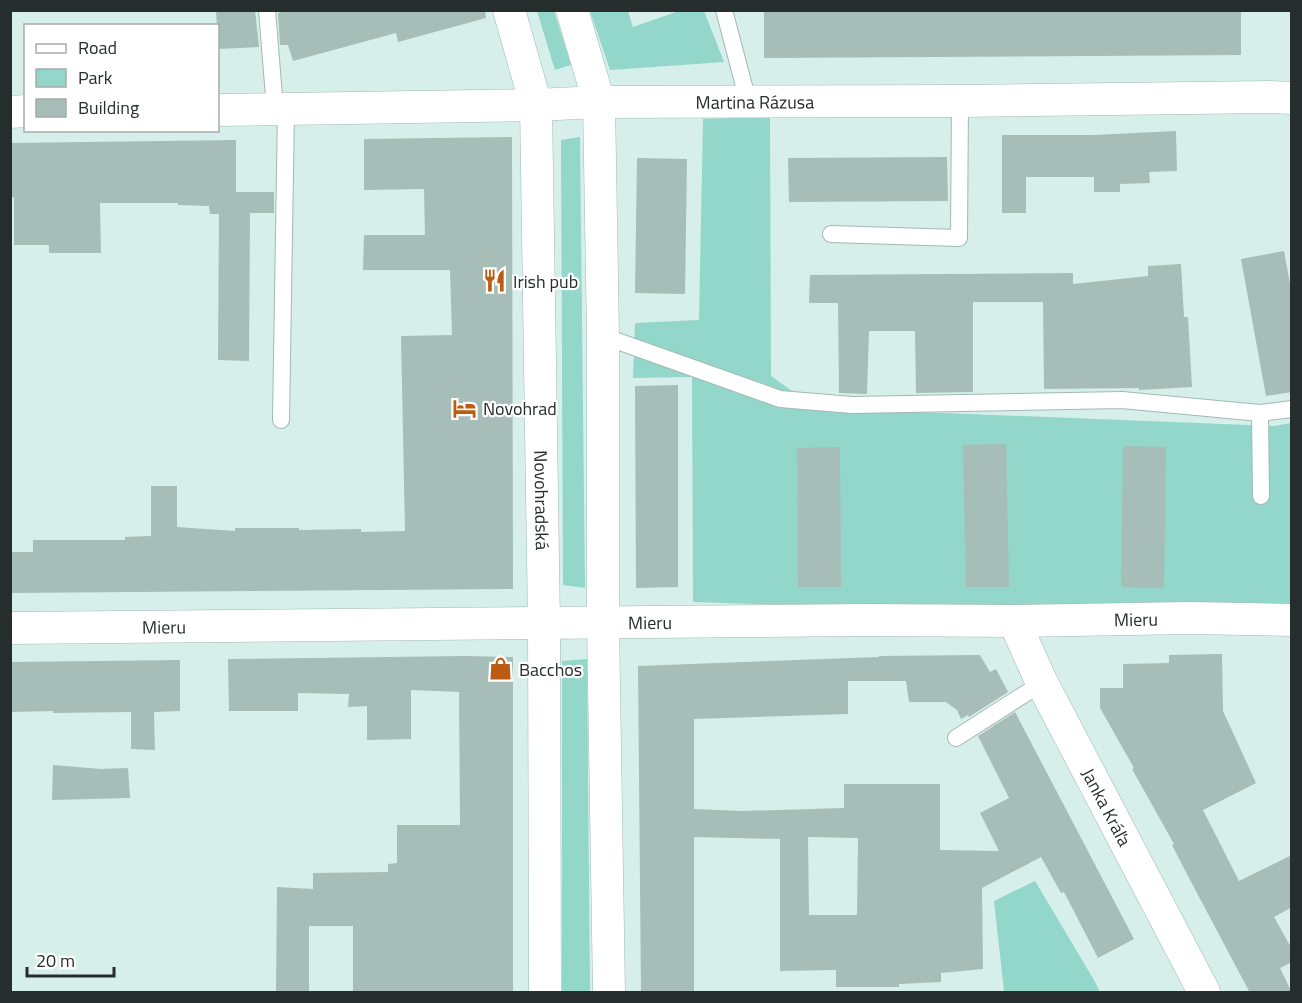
<svg xmlns="http://www.w3.org/2000/svg" width="1302" height="1003" font-family="'Titillium Web',sans-serif">
<rect width="100%" height="100%" fill="#d7efea"/>
<g fill="#93d6ca">
<path d="M 537,11 L 554,11 L 571,65 L 555,70 Z"/>
<path d="M 590,11 L 628,11 L 633,27 L 679,11 L 704,11 L 724,62 L 610,70 Z"/>
<path d="M 770,117 L 771,376 L 816,408 L 1274,426 L 1291,423 L 1291,620 L 693,602 L 692,377 L 633,378 L 635,323 L 699,320 L 703,119 Z"/>
<path d="M 580,137 L 585,588 L 563,585 L 561,140 Z"/>
<path d="M 587,659 L 590,992 L 562,992 L 562,661 Z"/>
<path d="M 1035,881 L 1094,980 L 1100,992 L 1004,991 L 994,901 Z"/>
</g>
<g fill="#a6bdb8" fill-rule="evenodd">
<path d="M 216,10 L 255,10 L 259,47 L 218,49 Z"/>
<path d="M 287,10 L 485,10 L 486,18 L 398,42 L 396,33 L 293,61 L 288,45 L 280,45 L 278,13 Z"/>
<path d="M 764,10 L 1241,10 L 1241,55 L 764,58 Z"/>
<path d="M 1176,131 L 1177,171 L 1149,172 L 1150,183 L 1120,184 L 1120,192 L 1094,192 L 1094,177 L 1026,177 L 1026,213 L 1002,213 L 1002,135 L 1093,135 Z"/>
<path d="M 512,137 L 513,589 L 10,593 L 10,552 L 33,552 L 33,540 L 125,540 L 125,537 L 151,536 L 151,486 L 177,486 L 177,527 L 235,531 L 235,528 L 299,528 L 299,530 L 361,529 L 361,532 L 405,531 L 401,336 L 452,335 L 450,270 L 363,270 L 364,235 L 425,235 L 424,189 L 364,190 L 364,139 Z"/>
<path d="M 236,140 L 236,192 L 274,192 L 274,213 L 250,213 L 249,361 L 218,360 L 219,214 L 210,214 L 209,206 L 178,205 L 178,203 L 100,203 L 101,253 L 49,253 L 49,245 L 14,245 L 14,197 L 10,197 L 10,143 Z"/>
<path d="M 947,157 L 948,201 L 789,202 L 788,158 Z"/>
<path d="M 637,158 L 687,159 L 685,294 L 635,293 Z"/>
<path d="M 1284,251 L 1292,295 L 1292,392 L 1266,396 L 1241,259 Z"/>
<path d="M 1181,264 L 1184,317 L 1188,317 L 1192,387 L 1139,390 L 1139,388 L 1044,389 L 1043,302 L 973,302 L 973,392 L 916,393 L 915,331 L 869,331 L 867,394 L 839,393 L 838,303 L 809,303 L 810,275 L 1073,273 L 1073,284 L 1148,276 L 1148,266 Z"/>
<path d="M 678,385 L 678,587 L 636,588 L 635,386 Z"/>
<path d="M 1006,444 L 1009,587 L 966,587 L 963,445 Z"/>
<path d="M 1123,446 L 1166,447 L 1164,588 L 1121,587 Z"/>
<path d="M 840,447 L 841,587 L 798,587 L 797,448 Z"/>
<path d="M 1222,654 L 1223,711 L 1256,783 L 1203,810 L 1239,881 L 1292,855 L 1292,907 L 1274,917 L 1292,949 L 1292,962 L 1280,968 L 1292,993 L 1250,993 L 1188,876 L 1172,845 L 1174,844 L 1132,769 L 1134,768 L 1100,708 L 1100,688 L 1123,688 L 1123,664 L 1169,663 L 1169,655 Z"/>
<path d="M 980,655 L 990,672 L 996,669 L 1008,692 L 969,717 L 968,715 L 961,719 L 957,710 L 946,702 L 909,702 L 906,681 L 848,681 L 848,714 L 694,719 L 694,809 L 741,811 L 844,808 L 844,784 L 940,784 L 940,850 L 999,851 L 980,813 L 1009,798 L 978,736 L 1015,712 L 1134,939 L 1098,958 L 1064,892 L 1061,893 L 1041,857 L 982,888 L 983,969 L 941,973 L 941,982 L 899,984 L 899,987 L 836,987 L 836,970 L 780,971 L 780,839 L 694,837 L 694,993 L 641,993 L 638,666 L 879,657 L 879,656 ZM 808,837 L 858,838 L 857,915 L 809,915 Z"/>
<path d="M 465,656 L 513,657 L 513,993 L 353,993 L 353,926 L 309,926 L 309,993 L 276,993 L 277,887 L 313,889 L 313,873 L 388,872 L 388,864 L 397,863 L 397,825 L 460,825 L 459,692 L 411,690 L 411,739 L 367,740 L 367,706 L 348,707 L 349,694 L 298,693 L 298,711 L 229,711 L 228,659 Z"/>
<path d="M 180,660 L 180,711 L 154,712 L 155,750 L 131,749 L 131,712 L 53,713 L 53,711 L 10,712 L 10,662 Z"/>
<path d="M 53,765 L 101,769 L 128,768 L 130,798 L 52,800 Z"/>
</g>
<g fill="none" stroke-linecap="round" stroke-linejoin="round">
<defs>
<g id="lane">
<path d="M 267,10 L 275,109"/>
<path d="M 724,10 L 748,101"/>
<path d="M 831,234 L 959,238 L 960,101"/>
<path d="M 603,336 L 780,399 L 852,405 L 1122,400 L 1260,413 L 1292,409"/>
<path d="M 1260,413 L 1261,496"/>
<path d="M 281,420 L 286,109"/>
<path d="M 956,738 L 1042,683"/>
</g>
<g id="street">
<path id="s1" d="M 509,10 L 536,105 L 544,623 L 545,992"/>
<path d="M 572,10 L 599,102 L 603,336 L 603,624 L 609,992"/>
<path id="s2" d="M 218,110 L 536,105 L 599,102 L 960,101 L 1269,97 L 1292,98"/>
<path d="M 10,112 L 26,111"/>
<path id="s3" d="M 1014,621 L 1042,683 L 1204,992"/>
<path id="s4" d="M 10,628 L 864,620 L 1014,621 L 1189,618 L 1292,620"/>
</g>
</defs>
<use href="#lane" stroke="#a2b8b4" stroke-width="18"/>
<use href="#street" stroke="#a2b8b4" stroke-width="33"/>
<use href="#lane" stroke="#fff" stroke-width="16"/>
<use href="#street" stroke="#fff" stroke-width="32"/>
</g>
<defs>
<symbol id="restaurant-bare" viewBox="-9 -9 18 18"><path d="M-5-6h1v4h1v-4h1v4h1v-4h1v5L-1.5 .5V6h-2V.5L-5-1ZM5-6V6H3V1.5H1.5Q1.5-4 5-6Z" fill="#bb5c12" stroke="#fff" stroke-width="2.5" paint-order="stroke"/></symbol>
<symbol id="hotel-bare" viewBox="-9 -9 18 18"><path d="M-6-4.5h1.5V1H6V5H4.5V3h-9V5H-6ZM-4 0a1.8 1.8 0 1 1 3.6 0ZM.5 0V-2.5h3Q6-2.5 6 0Z" fill="#bb5c12" stroke="#fff" stroke-width="2.5" paint-order="stroke"/></symbol>
<symbol id="shop-bare" viewBox="-9 -9 18 18"><path d="M-5-2.5h2.3a2.7 3.5 0 0 1 5.4 0H5L5.5 6h-11ZM-1.5-2.5h3a1.5 2.3 0 0 0-3 0Z" fill="#bb5c12" stroke="#fff" stroke-width="2.5" paint-order="stroke"/></symbol>
</defs>
<g fill-rule="evenodd">
<use href="#restaurant-bare" x="478" y="264" width="33" height="33"/>
<use href="#hotel-bare" x="448" y="392" width="33" height="33"/>
<use href="#shop-bare" x="484" y="652" width="33" height="33"/>
</g>
<g text-anchor="middle" dominant-baseline="central" stroke-width="4.5" stroke-linejoin="round" paint-order="stroke">
<g font-size="18" fill="#252e2d" stroke="#fff">
<text stroke="none"><textPath href="#s2" startOffset="537">Martina Rázusa</textPath></text>
<text stroke="none"><textPath href="#s1" startOffset="494">Novohradská</textPath></text>
<text stroke="none"><textPath href="#s4" startOffset="1126">Mieru</textPath></text>
<text stroke="none"><textPath href="#s4" startOffset="640">Mieru</textPath></text>
<text stroke="none"><textPath href="#s4" startOffset="154">Mieru</textPath></text>
<text stroke="none"><textPath href="#s3" startOffset="208">Janka Kráľa</textPath></text>
</g>
<g font-size="18" fill="#252e2d" stroke="#fff" text-anchor="start">
<text x="513" y="281">Irish pub</text>
<text x="483" y="408">Novohrad</text>
<text x="519" y="669">Bacchos</text>
</g>
</g>
<rect width="1302" height="1003" fill="none" stroke="#252e2d" stroke-width="24"/>
<rect x="24" y="24" width="195" height="108" fill="#ffffff" stroke="#a8abab" stroke-width="1.5"/>
<rect x="36" y="44" width="30" height="9" fill="#ffffff" stroke="#a8abab" stroke-width="1.5"/>
<text x="78" y="54" font-size="18" fill="#252e2d">Road</text>
<rect x="36" y="69" width="30" height="18" fill="#93d6ca" stroke="#a8abab" stroke-width="1.5"/>
<text x="78" y="84" font-size="18" fill="#252e2d">Park</text>
<rect x="36" y="99" width="30" height="18" fill="#a6bdb8" stroke="#a8abab" stroke-width="1.5"/>
<text x="78" y="114" font-size="18" fill="#252e2d">Building</text>
<path d="M27 967v9h87v-9" fill="none" stroke="#252e2d" stroke-width="3"/>
<text x="36" y="967" font-size="18" fill="#252e2d" stroke="#ffffff" stroke-width="4.5" paint-order="stroke">20 m</text>
</svg>
